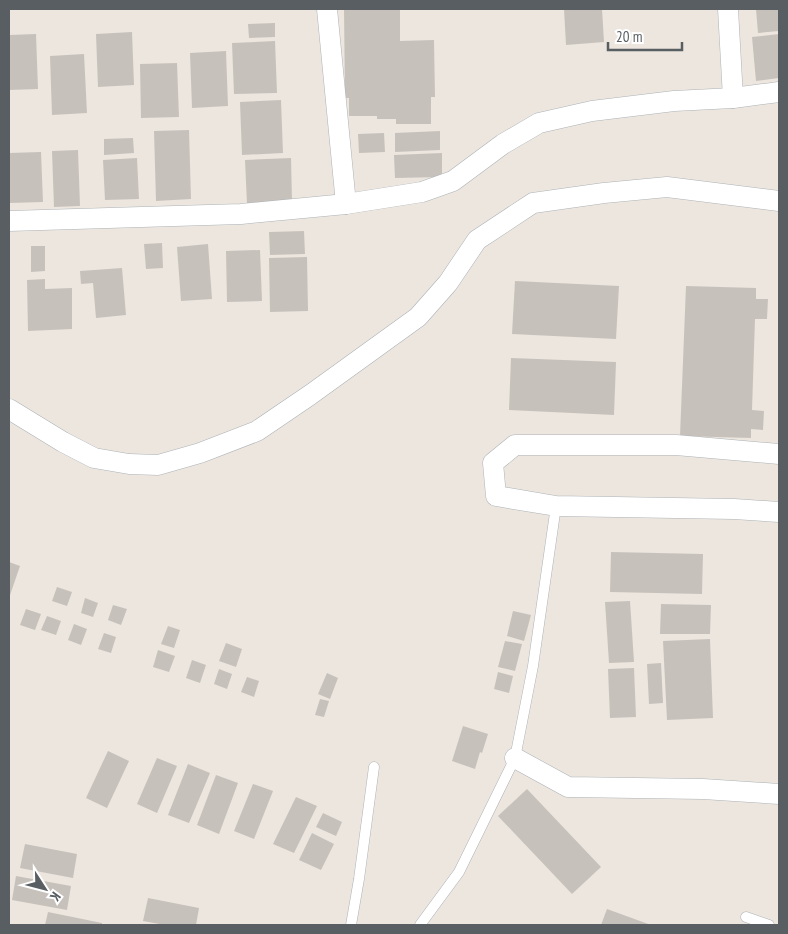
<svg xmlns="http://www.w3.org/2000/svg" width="788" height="934" font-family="'PT Sans Narrow',sans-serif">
<rect width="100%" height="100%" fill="#ece6df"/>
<g fill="#c7c1bc">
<path d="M 344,9 L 400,9 L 400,41 L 434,40 L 435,97 L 431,97 L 431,124 L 396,124 L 396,119 L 377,119 L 377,116 L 349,116 L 349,98 L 345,98 Z"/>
<path d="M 564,9 L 602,9 L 604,42 L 566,45 Z"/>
<path d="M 756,9 L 779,9 L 779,31 L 758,33 Z"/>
<path d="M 275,23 L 275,37 L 249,38 L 248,24 Z"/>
<path d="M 132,32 L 134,85 L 98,87 L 96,34 Z"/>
<path d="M 36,34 L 38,89 L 9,90 L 9,35 Z"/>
<path d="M 779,34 L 779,78 L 756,81 L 752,37 Z"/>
<path d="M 275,41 L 277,93 L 234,94 L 232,43 Z"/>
<path d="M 226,51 L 228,106 L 192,108 L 190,53 Z"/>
<path d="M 84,54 L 87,113 L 52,115 L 50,56 Z"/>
<path d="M 177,63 L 179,117 L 141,118 L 140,64 Z"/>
<path d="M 281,100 L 283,153 L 242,155 L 240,102 Z"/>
<path d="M 189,130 L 191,199 L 156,201 L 154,131 Z"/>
<path d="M 440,131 L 440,150 L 395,152 L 395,133 Z"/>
<path d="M 384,133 L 385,152 L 359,153 L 358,134 Z"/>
<path d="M 133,138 L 134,153 L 104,155 L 104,139 Z"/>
<path d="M 78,150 L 80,206 L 54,207 L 52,151 Z"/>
<path d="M 41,152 L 43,202 L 9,203 L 9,153 Z"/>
<path d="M 442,153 L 442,177 L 395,178 L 394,155 Z"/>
<path d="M 137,158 L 139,199 L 105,200 L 103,160 Z"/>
<path d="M 291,158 L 292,202 L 247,204 L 245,160 Z"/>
<path d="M 304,231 L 305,254 L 270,255 L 269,232 Z"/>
<path d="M 162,243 L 163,268 L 146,269 L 144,244 Z"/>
<path d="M 208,244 L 212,299 L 181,301 L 177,247 Z"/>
<path d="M 31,246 L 45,246 L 45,271 L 31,272 Z"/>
<path d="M 260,250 L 262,301 L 227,302 L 226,251 Z"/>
<path d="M 307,257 L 308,311 L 270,312 L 269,258 Z"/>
<path d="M 122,268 L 126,315 L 96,318 L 93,283 L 81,284 L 80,271 Z"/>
<path d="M 45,279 L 45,289 L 72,288 L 72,329 L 28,331 L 27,280 Z"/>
<path d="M 515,281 L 619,286 L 616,339 L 512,334 Z"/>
<path d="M 686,286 L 756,288 L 756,299 L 768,299 L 767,319 L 755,319 L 752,410 L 764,411 L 763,430 L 751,429 L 751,438 L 680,436 Z"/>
<path d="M 511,358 L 616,362 L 614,415 L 509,410 Z"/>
<path d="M 611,552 L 703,554 L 702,594 L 610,592 Z"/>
<path d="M 9,562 L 20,566 L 9,598 Z"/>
<path d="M 57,587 L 72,592 L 67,606 L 52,601 Z"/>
<path d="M 85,598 L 98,603 L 93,617 L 81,613 Z"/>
<path d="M 630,601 L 634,662 L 609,663 L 605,602 Z"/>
<path d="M 661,604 L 711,605 L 710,634 L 660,634 Z"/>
<path d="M 113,605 L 127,609 L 121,625 L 108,620 Z"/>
<path d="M 26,609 L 41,614 L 35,630 L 20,625 Z"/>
<path d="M 513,611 L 531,615 L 524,641 L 507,636 Z"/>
<path d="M 47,616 L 61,621 L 56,635 L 41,630 Z"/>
<path d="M 74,624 L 87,629 L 81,645 L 68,640 Z"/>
<path d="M 168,626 L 180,630 L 174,648 L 161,644 Z"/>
<path d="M 104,633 L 116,637 L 111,653 L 98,649 Z"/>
<path d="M 710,639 L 713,718 L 667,720 L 663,641 Z"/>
<path d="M 505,641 L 522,644 L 515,671 L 498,667 Z"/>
<path d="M 226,643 L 242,649 L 236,667 L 219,661 Z"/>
<path d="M 158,650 L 175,656 L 169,672 L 153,667 Z"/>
<path d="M 192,660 L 206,665 L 200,683 L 186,678 Z"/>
<path d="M 661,663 L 663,703 L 649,704 L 647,664 Z"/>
<path d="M 634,668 L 636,717 L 610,718 L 608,669 Z"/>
<path d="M 219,669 L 232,674 L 227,689 L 214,684 Z"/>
<path d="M 498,672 L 513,676 L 509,693 L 494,689 Z"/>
<path d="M 327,673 L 338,678 L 330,699 L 318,694 Z"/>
<path d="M 247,677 L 259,681 L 254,697 L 241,692 Z"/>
<path d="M 320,699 L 329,701 L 324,717 L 315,715 Z"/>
<path d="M 463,726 L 488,734 L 482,753 L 480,752 L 475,769 L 452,761 Z"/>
<path d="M 108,751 L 129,761 L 107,808 L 86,798 Z"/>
<path d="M 157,758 L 177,766 L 157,813 L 137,804 Z"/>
<path d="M 188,764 L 210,773 L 189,823 L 168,815 Z"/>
<path d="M 216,775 L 238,783 L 219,834 L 197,825 Z"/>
<path d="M 253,784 L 273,791 L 254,839 L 234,831 Z"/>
<path d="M 527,789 L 601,867 L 572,894 L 498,816 Z"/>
<path d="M 296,797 L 317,806 L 294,853 L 273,844 Z"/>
<path d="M 323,813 L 342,822 L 336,836 L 316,827 Z"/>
<path d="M 312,833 L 334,844 L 321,870 L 299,860 Z"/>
<path d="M 25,844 L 77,854 L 73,878 L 20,868 Z"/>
<path d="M 16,876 L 71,886 L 67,910 L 12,900 Z"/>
<path d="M 148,898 L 199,908 L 196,925 L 165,925 L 143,921 Z"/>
<path d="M 607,909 L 651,925 L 601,925 Z"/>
<path d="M 48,912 L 102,923 L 102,925 L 45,925 Z"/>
</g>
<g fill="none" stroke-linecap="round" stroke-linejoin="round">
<defs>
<g id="service">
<path d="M 746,917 L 769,925"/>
<path d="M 351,925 L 359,879 L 374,767"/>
<path d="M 420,925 L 459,872 L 515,758 L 533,666 L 556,506"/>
</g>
<g id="minor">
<path d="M 327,9 L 346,204"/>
<path d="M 728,9 L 733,98"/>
<path d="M 9,221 L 241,214 L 346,204 L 422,192 L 453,181 L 503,144 L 539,123 L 592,111 L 674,101 L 733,98 L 779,92"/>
<path d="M 9,409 L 63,442 L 94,458 L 129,464 L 158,465 L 200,453 L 257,431 L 310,395 L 418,317 L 448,283 L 477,240 L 533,203 L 604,193 L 667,187 L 779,201"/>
<path d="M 779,454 L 676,445 L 515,445 L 493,463 L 496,496 L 556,506 L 734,509 L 779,512"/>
<path d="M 515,758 L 568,787 L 703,789 L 779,794"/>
</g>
</defs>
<use href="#service" stroke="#adb2b6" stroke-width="11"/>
<use href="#minor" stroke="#adb2b6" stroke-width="21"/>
<use href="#service" stroke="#fff" stroke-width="10"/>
<use href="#minor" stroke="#fff" stroke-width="20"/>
</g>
<rect width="788" height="934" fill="none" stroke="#585e61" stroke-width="20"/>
<g transform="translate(45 889) rotate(126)" stroke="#ffffff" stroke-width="4" paint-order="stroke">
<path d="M0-4L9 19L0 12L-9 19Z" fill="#585e61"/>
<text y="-8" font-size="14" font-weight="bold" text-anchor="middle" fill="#585e61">K</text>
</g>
<path d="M608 42v8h74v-8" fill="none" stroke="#585e61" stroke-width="2.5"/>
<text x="616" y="42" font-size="15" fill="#585e61" stroke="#ffffff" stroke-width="4" paint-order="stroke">20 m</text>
</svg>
